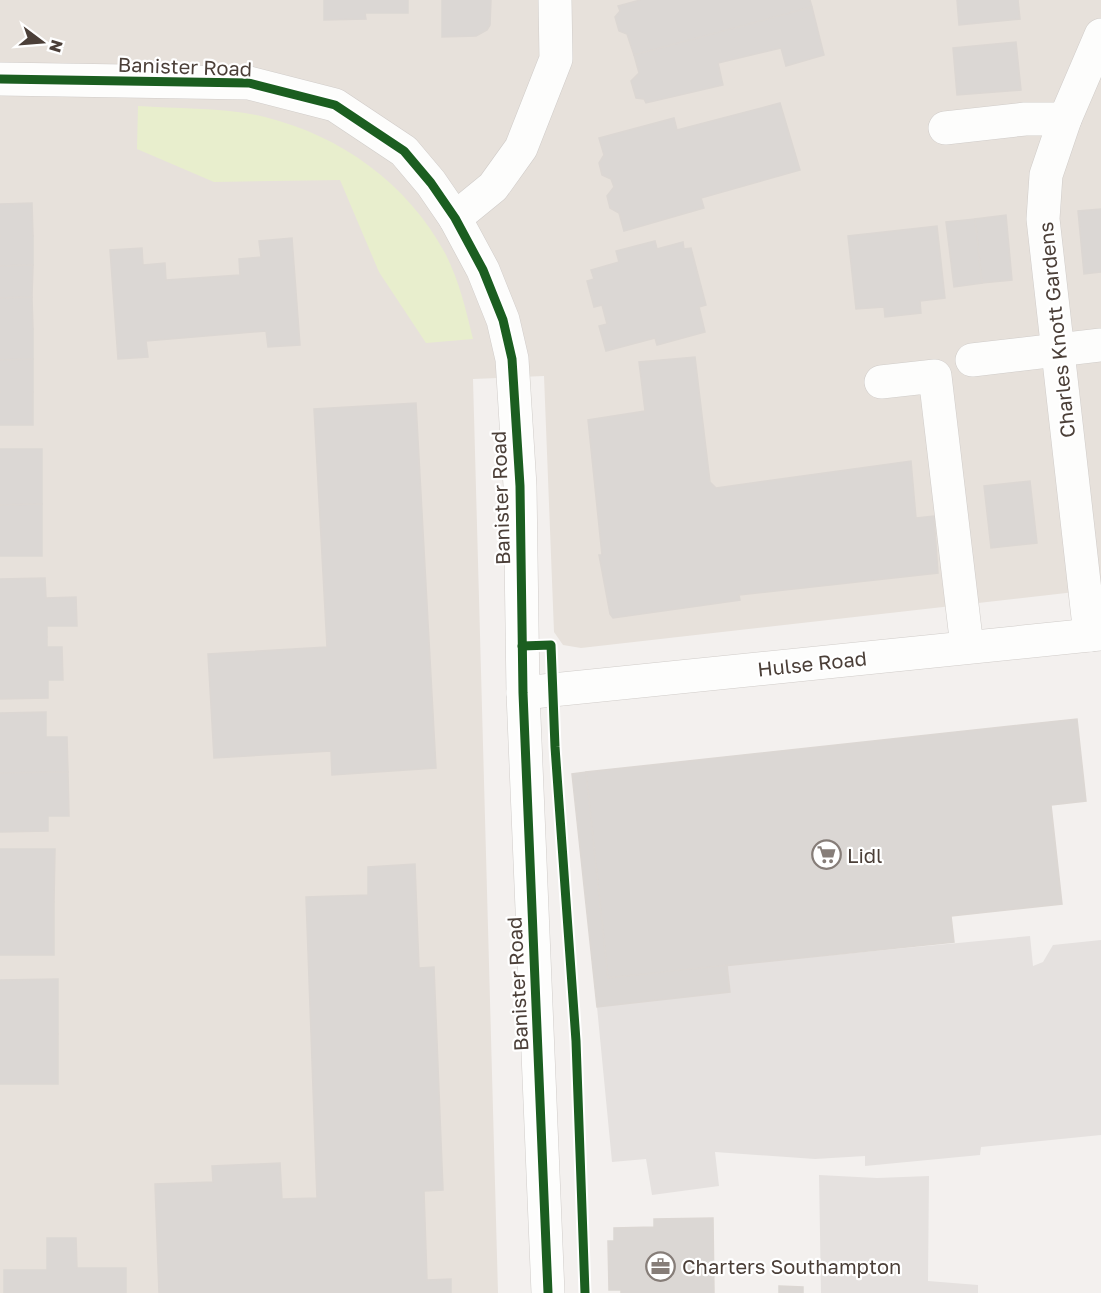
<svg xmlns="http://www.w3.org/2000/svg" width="1101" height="1293" font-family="'Golos Text',sans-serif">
<rect width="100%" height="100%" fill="#f3f0ee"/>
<path fill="#e7e1db" d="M 0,0 L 1101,0 L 1101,589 L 581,648 L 563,645 L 554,632 L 544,376 L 473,379 L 498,1293 L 0,1293 Z"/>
<path fill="#e8eecd" d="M 138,106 C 177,109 226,107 265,117 C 341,136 407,183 445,253 C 459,280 466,310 473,339 L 426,343 L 379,272 L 340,180 L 214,182 L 137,149 Z"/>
<g fill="#e5e1df">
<path d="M 1030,936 L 1033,966 L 1043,962 L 1053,945 L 1101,940 L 1101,1135 L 981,1147 L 980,1155 L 865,1166 L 865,1156 L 815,1159 L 715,1152 L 719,1186 L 652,1195 L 646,1159 L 612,1162 L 597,1007 L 730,992 L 727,965 Z"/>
<path d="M 819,1175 L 877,1178 L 929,1176 L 928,1281 L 978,1285 L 978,1293 L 821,1293 Z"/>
</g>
<g fill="#dbd7d4" stroke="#dcd7d3" stroke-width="1.5">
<path d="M 324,0 L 408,0 L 408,13 L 365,13 L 366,19 L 324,20 Z"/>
<path d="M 442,0 L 491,0 L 490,25 L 487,30 L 476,36 L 442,37 Z"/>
<path d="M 640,0 L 810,0 L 812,7 L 634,55 L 627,34 L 619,31 L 615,17 L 620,11 L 618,6 Z"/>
<path d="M 957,0 L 1018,0 L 1020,19 L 959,25 Z"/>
<path d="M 812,7 L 824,55 L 786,66 L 781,48 L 718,63 L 723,85 L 646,103 L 644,99 L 636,98 L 631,81 L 639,73 L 634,55 Z"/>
<path d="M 1016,42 L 1021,90 L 957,95 L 953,48 Z"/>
<path d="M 780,103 L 800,170 L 701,198 L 704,208 L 624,231 L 619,213 L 610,208 L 607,196 L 614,187 L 611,179 L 602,175 L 599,163 L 604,155 L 599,138 L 674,118 L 677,130 Z"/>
<path d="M 32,203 L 33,236 L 0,236 L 0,204 Z"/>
<path d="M 1101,209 L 1101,272 L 1084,274 L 1078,211 Z"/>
<path d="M 1006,215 L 1012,280 L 982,283 L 975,219 Z"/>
<path d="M 975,219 L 982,283 L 954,287 L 946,222 Z"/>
<path d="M 937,226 L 945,298 L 920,301 L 921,313 L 885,317 L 884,307 L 856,309 L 848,236 Z"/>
<path d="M 0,236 L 33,236 L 33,265 L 0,266 Z"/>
<path d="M 292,238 L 300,345 L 268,347 L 266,331 L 146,341 L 148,357 L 118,359 L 110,250 L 142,248 L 143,265 L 165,263 L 166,280 L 240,275 L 239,259 L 261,257 L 259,241 Z"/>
<path d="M 655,241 L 657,249 L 683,242 L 684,249 L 691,248 L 706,305 L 699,307 L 705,332 L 657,345 L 655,338 L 606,351 L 599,326 L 607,324 L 602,305 L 594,307 L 587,281 L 594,279 L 591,270 L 619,262 L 616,251 Z"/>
<path d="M 33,265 L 32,297 L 0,298 L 0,266 Z"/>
<path d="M 32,297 L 33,329 L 0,329 L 0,298 Z"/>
<path d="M 0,329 L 33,329 L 33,359 L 0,360 Z"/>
<path d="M 695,357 L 710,482 L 716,488 L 911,461 L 916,518 L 934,516 L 938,573 L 739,595 L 740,600 L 613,618 L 610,614 L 599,555 L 602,555 L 588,420 L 645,411 L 639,362 Z"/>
<path d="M 33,359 L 33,392 L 0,392 L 0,360 Z"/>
<rect x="0" y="392" width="33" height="33"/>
<path d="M 416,403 L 436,768 L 332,775 L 331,751 L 214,758 L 208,654 L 327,647 L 314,409 Z"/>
<path d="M 0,449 L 42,449 L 42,504 L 0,505 Z"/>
<path d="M 1030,481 L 1037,543 L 991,548 L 984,486 Z"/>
<path d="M 42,504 L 42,556 L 0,556 L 0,505 Z"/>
<path d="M 45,578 L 46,598 L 76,597 L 77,626 L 47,626 L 47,637 L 0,637 L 0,579 Z"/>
<path d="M 0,637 L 47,637 L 47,647 L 62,647 L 63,680 L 48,680 L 48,698 L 0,699 Z"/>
<path d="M 46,712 L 46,737 L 67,737 L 68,772 L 0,773 L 0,713 Z"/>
<path d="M 1077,719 L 1086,801 L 1051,805 L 1062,904 L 951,916 L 954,942 L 608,978 L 586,772 Z"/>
<path d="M 68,772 L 69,816 L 48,816 L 48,831 L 0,832 L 0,773 Z"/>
<path d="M 586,772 L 608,978 L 727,965 L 730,992 L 597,1007 L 572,774 Z"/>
<path d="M 0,849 L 55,849 L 54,902 L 0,902 Z"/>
<path d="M 415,864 L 419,968 L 434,967 L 443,1190 L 424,1191 L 427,1280 L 451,1279 L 451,1293 L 159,1293 L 155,1184 L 213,1182 L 212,1166 L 280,1163 L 282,1199 L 317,1198 L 306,897 L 368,895 L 368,867 Z"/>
<rect x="0" y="902" width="54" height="53"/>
<path d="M 58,979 L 58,1034 L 0,1034 L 0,980 Z"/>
<rect x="0" y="1034" width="58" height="50"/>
<path d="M 713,1218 L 714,1293 L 621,1293 L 621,1290 L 609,1290 L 608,1241 L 614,1241 L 614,1228 L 654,1227 L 654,1219 Z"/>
<path d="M 47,1238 L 76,1238 L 77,1268 L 126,1268 L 126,1293 L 4,1293 L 4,1270 L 47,1270 Z"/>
<path d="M 779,1286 L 803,1287 L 803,1293 L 779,1293 Z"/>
</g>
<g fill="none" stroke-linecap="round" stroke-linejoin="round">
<defs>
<g id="minor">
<path d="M 0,79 L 249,83 L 335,105 L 404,151 L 431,183 L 455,218 L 483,270 L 503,320 L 512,359 L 520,486 L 523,693 L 548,1293"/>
<path d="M 945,128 L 1025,119 L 1065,119"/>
<path d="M 455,218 L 493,187 L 521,148 L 556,59 L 555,0"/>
<path d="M 972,360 L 1101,345"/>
<path d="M 881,382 L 935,376 L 967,647"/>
<path d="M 1090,635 L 1043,219 L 1046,175 L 1065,119 L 1101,35"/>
<path d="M 523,693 L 1101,634"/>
</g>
</defs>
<use href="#minor" stroke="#d0ccc9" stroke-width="34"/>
<use href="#minor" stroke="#fdfdfc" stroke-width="33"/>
<defs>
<g id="cycleway">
<path d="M 0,79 L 249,83 L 335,105 L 404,151 L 431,183 L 455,218 L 483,270 L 503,320 L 512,359 L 520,486 L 523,693 L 548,1293"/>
<path d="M 522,646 L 551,645 L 555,747 L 576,1041 L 585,1293"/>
</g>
</defs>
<use href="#cycleway" stroke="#fff" stroke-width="13"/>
<use href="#cycleway" stroke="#1b5e20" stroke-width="9"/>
</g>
<defs>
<symbol id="supermarket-ring" viewBox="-11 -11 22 22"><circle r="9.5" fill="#fff" stroke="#867d78" stroke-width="1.5"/><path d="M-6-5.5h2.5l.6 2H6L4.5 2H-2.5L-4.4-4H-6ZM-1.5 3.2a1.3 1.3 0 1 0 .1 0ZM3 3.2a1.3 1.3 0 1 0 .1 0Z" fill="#867d78"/></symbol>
<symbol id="office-ring" viewBox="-11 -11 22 22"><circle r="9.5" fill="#fff" stroke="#867d78" stroke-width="1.5"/><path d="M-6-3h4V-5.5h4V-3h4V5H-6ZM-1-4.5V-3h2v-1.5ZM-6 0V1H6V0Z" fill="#867d78"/></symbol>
</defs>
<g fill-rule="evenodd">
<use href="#supermarket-ring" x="810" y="838" width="33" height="33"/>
<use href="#office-ring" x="644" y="1250" width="33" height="33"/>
</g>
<g text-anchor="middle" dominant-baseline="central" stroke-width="4.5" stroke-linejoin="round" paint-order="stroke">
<g font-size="20" fill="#4b3f38" stroke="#fff">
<text transform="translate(185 66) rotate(2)">Banister Road</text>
<text transform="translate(1056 330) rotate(-96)">Charles Knott Gardens</text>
<text transform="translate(500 498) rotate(-92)">Banister Road</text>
<text transform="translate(812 663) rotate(-6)">Hulse Road</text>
<text transform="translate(517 984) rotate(-93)">Banister Road</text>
</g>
<g font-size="20" fill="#4b3f38" stroke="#fff" text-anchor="start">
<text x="847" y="855">Lidl</text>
<text x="682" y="1266">Charters Southampton</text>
</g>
</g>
<g transform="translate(42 42) rotate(106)" stroke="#ffffff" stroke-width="4.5" paint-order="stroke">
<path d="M0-4.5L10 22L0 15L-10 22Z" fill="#4b3f38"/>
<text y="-9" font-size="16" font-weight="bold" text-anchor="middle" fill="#4b3f38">N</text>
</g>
</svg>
